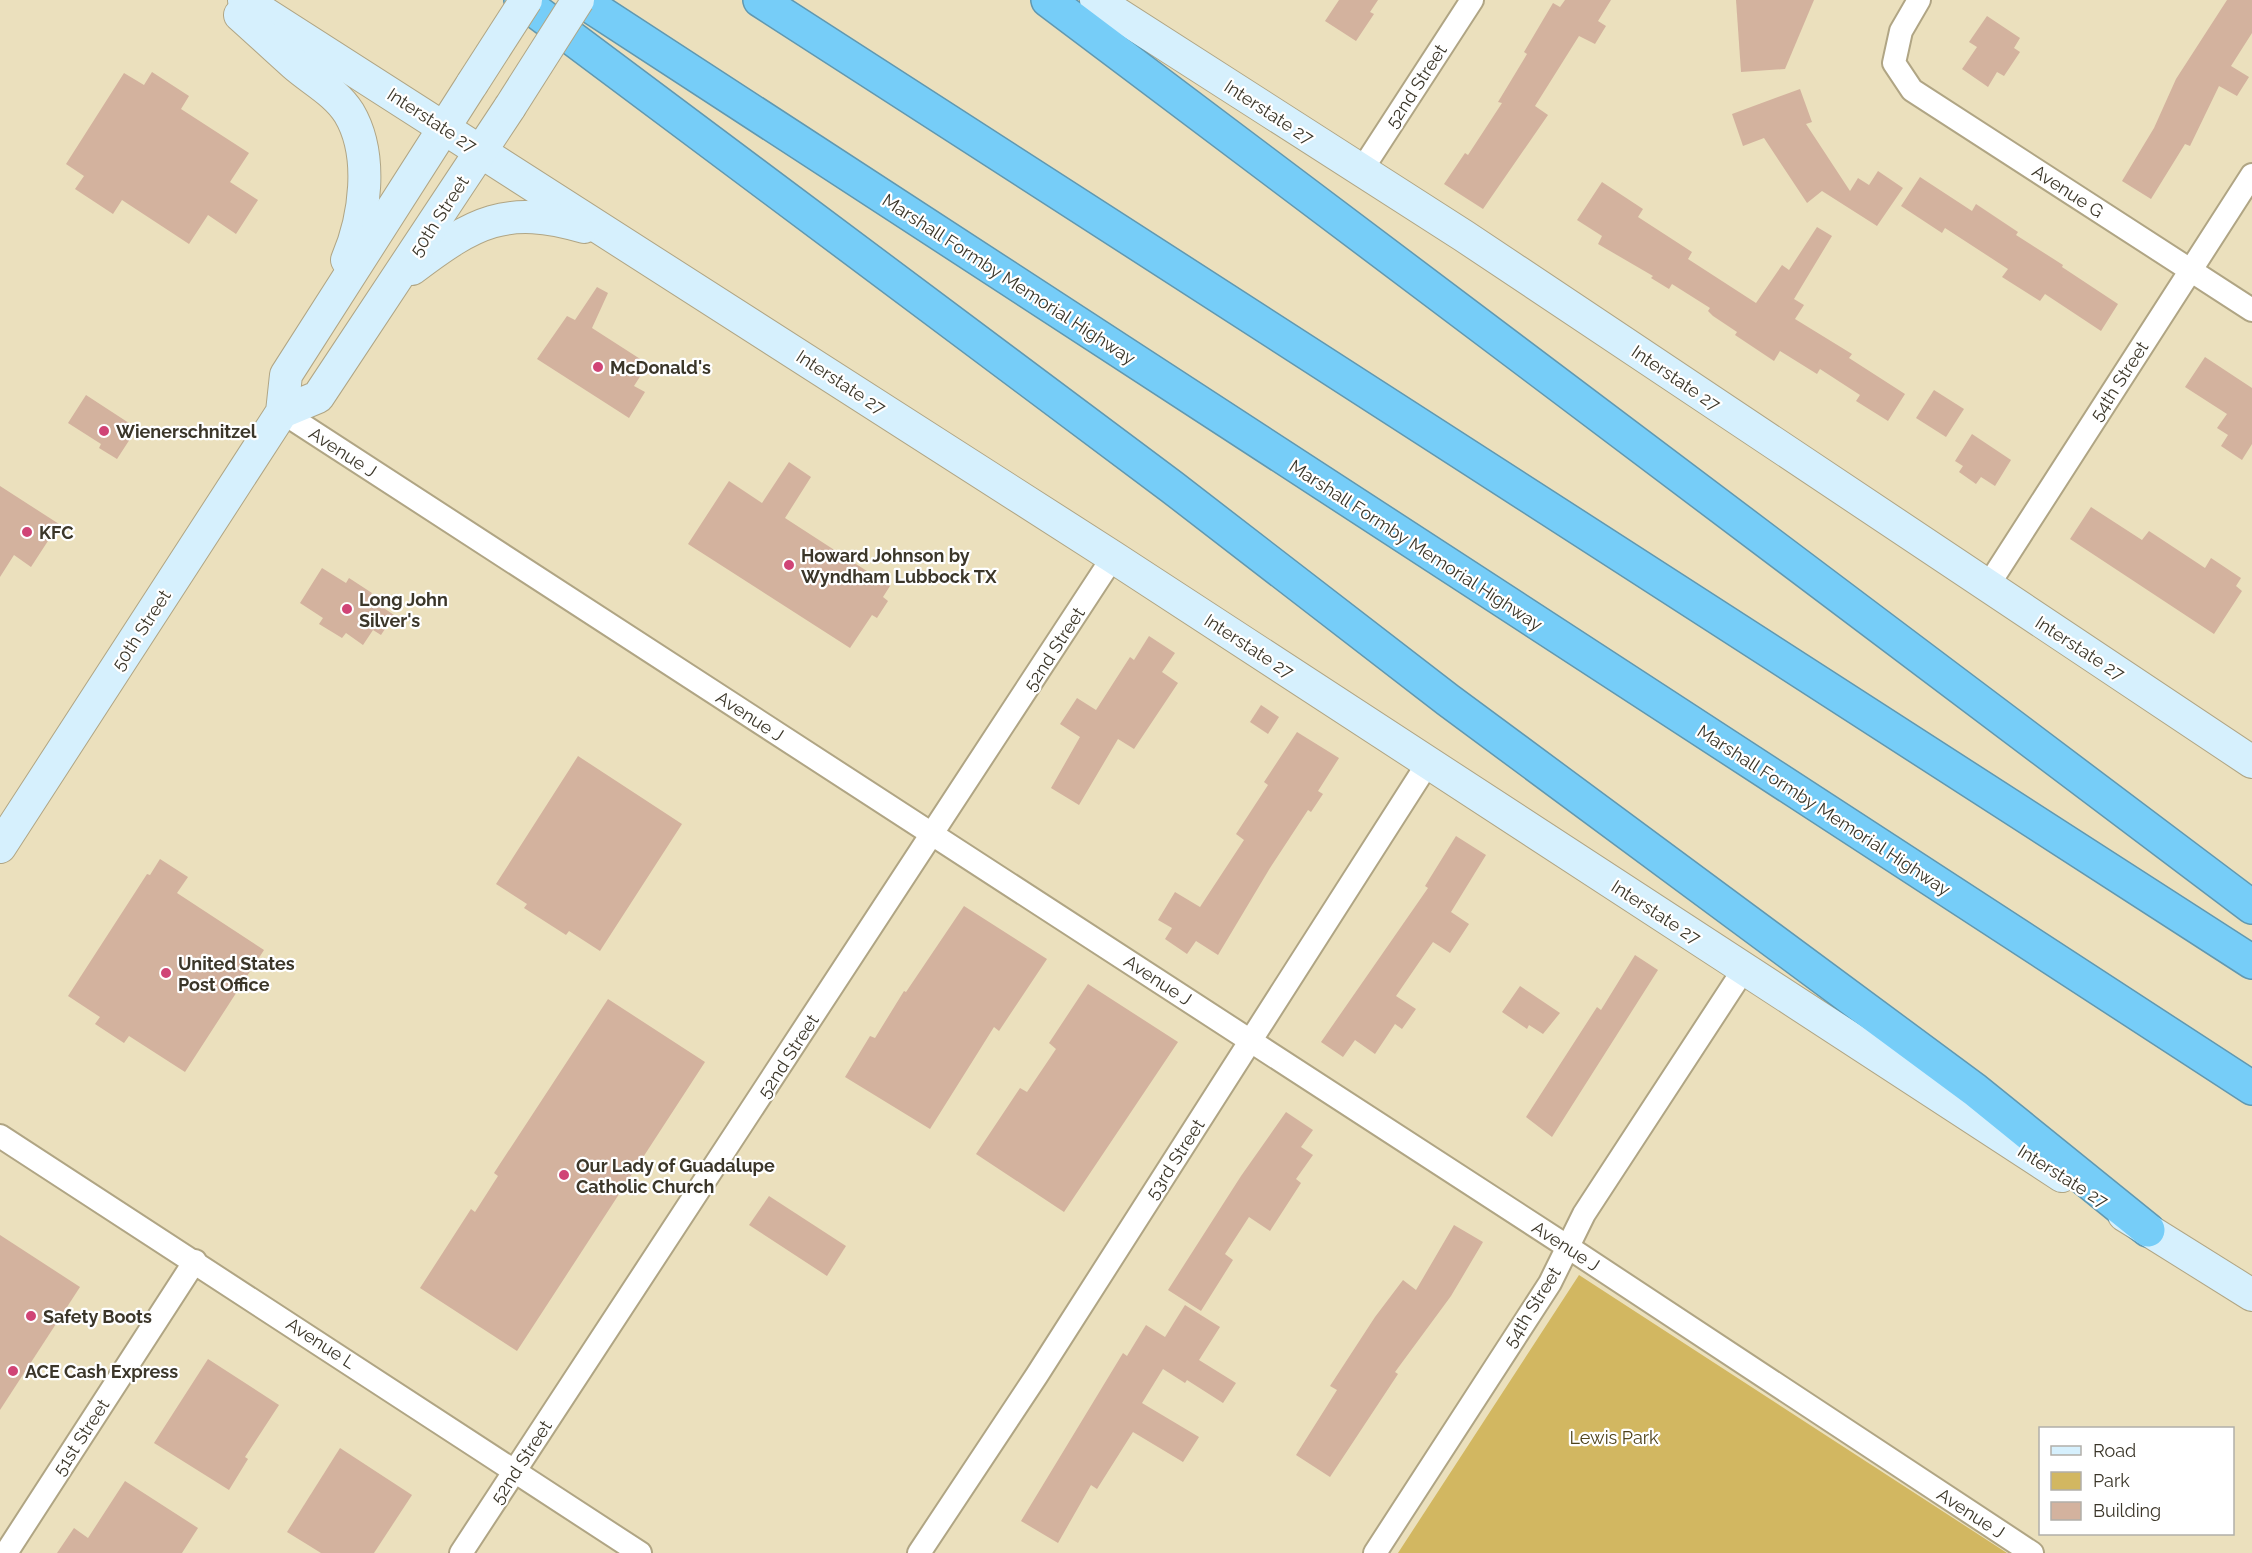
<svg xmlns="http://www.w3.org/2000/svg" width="2252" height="1553" font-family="Raleway,sans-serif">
<rect width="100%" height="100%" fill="#ebe0bd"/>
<path fill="#d2b761" d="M 1579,1275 L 2007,1553 L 2008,1553 L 1398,1553 Z"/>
<g fill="#d3b29e">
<path d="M 1339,0 L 1378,0 L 1370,12 L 1374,14 L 1356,41 L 1325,21 Z"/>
<path d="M 1565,0 L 1611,0 L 1598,21 L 1606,26 L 1595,44 L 1579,36 L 1535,106 L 1548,115 L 1483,209 L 1444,184 L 1465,153 L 1468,155 L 1502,103 L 1498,102 L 1527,54 L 1524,52 L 1553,3 L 1560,7 Z"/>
<path d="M 1736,0 L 1814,0 L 1785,69 L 1741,72 Z"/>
<path d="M 2227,0 L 2252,0 L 2252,33 L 2231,66 L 2249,77 L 2237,96 L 2219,86 L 2190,146 L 2185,144 L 2151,199 L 2122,181 L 2154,128 L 2176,79 Z"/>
<path d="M 1987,16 L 2020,38 L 2014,48 L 2020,52 L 2004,76 L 1997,72 L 1988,87 L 1962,69 L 1977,47 L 1969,42 Z"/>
<path d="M 152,72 L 189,96 L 181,109 L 249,153 L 230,182 L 258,200 L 236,234 L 208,215 L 189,244 L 122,200 L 113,214 L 75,189 L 84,176 L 66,164 L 124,73 L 144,85 Z"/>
<path d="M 1800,89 L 1812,122 L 1806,124 L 1850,191 L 1858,178 L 1869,185 L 1878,171 L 1903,188 L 1877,226 L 1822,191 L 1807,203 L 1764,138 L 1743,146 L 1732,114 Z"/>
<path d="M 1920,177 L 1972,211 L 1976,204 L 2018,232 L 2016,235 L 2063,265 L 2062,267 L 2118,304 L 2101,331 L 2045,294 L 2040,301 L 2002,277 L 2008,269 L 1945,228 L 1942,233 L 1901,206 Z"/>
<path d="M 1602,182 L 1643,209 L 1638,217 L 1692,252 L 1688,259 L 1756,303 L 1782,265 L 1789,270 L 1817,227 L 1832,236 L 1794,299 L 1804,305 L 1795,319 L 1852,354 L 1849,358 L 1905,394 L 1888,421 L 1856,401 L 1860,395 L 1820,369 L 1817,374 L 1780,351 L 1774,361 L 1735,335 L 1737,332 L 1713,316 L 1708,311 L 1710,308 L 1672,284 L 1669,289 L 1651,278 L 1653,276 L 1598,244 L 1602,236 L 1577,220 Z"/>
<path d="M 597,287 L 608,293 L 592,328 L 648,364 L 634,386 L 645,392 L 629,418 L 537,359 L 567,316 L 575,320 Z"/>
<path d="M 2205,357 L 2252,388 L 2252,444 L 2242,460 L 2221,446 L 2228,435 L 2217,428 L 2227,414 L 2185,387 Z"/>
<path d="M 1934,390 L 1964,409 L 1946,437 L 1916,418 Z"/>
<path d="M 86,395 L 132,425 L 125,436 L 130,439 L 117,459 L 99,448 L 101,444 L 68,423 Z"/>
<path d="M 1972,434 L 2011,460 L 1995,486 L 1981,477 L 1976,484 L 1959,472 L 1963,466 L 1955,461 Z"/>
<path d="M 789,462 L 811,477 L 785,518 L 890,586 L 883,597 L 888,601 L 877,618 L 872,615 L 850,648 L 688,544 L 729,481 L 762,503 Z"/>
<path d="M 0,486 L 59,524 L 31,567 L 14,555 L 0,577 Z"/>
<path d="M 2091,507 L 2142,540 L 2149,531 L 2205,568 L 2211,558 L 2241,578 L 2236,586 L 2242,591 L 2214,634 L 2070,539 Z"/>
<path d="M 322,568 L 346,583 L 349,578 L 372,593 L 369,598 L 394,615 L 381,635 L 373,630 L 363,645 L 346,633 L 342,638 L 319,624 L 323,618 L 300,603 Z"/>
<path d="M 1149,636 L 1175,653 L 1162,672 L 1178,683 L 1134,749 L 1118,739 L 1079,805 L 1051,788 L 1080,737 L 1060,724 L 1077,698 L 1096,710 L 1130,657 L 1134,660 Z"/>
<path d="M 1261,705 L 1279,717 L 1268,734 L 1250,722 Z"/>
<path d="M 1297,732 L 1339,758 L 1318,791 L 1323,794 L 1311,812 L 1308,810 L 1270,868 L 1218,955 L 1196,941 L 1187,954 L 1165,939 L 1172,928 L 1158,920 L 1175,892 L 1200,907 L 1244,840 L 1236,834 L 1268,785 L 1264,782 Z"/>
<path d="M 578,756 L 682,824 L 600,951 L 569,931 L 566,935 L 524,908 L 527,904 L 496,884 Z"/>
<path d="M 1456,836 L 1486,855 L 1451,912 L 1469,924 L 1450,953 L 1433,942 L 1396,996 L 1416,1009 L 1402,1029 L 1395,1024 L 1375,1054 L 1355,1040 L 1343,1057 L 1321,1042 L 1428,888 L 1425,886 Z"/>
<path d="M 160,859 L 188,877 L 177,893 L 264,950 L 185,1072 L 129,1036 L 124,1043 L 95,1024 L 100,1017 L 68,996 L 147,874 L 150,875 Z"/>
<path d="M 964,906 L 1047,959 L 999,1031 L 994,1027 L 930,1129 L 845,1077 L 870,1036 L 875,1038 L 904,991 L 906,992 Z"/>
<path d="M 1635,955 L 1658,970 L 1552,1137 L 1526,1117 L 1597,1007 L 1601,1010 Z"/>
<path d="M 1088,984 L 1178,1042 L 1064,1212 L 976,1154 L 1020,1088 L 1027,1092 L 1056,1049 L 1049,1043 Z"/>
<path d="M 1520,986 L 1560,1013 L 1543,1034 L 1529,1025 L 1527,1029 L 1502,1012 Z"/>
<path d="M 608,999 L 705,1062 L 517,1351 L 420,1288 L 471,1209 L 475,1212 L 498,1176 L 494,1173 Z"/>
<path d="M 1286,1112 L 1313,1130 L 1301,1147 L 1313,1155 L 1296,1179 L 1301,1183 L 1270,1231 L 1249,1217 L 1225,1254 L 1233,1260 L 1201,1311 L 1168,1290 L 1241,1176 Z"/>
<path d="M 769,1196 L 846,1246 L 827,1276 L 749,1225 Z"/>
<path d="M 1454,1225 L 1483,1242 L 1451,1296 L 1395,1372 L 1398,1374 L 1330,1477 L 1296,1455 L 1337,1390 L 1330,1386 L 1375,1317 L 1403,1280 L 1416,1290 Z"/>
<path d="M 0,1235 L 80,1287 L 0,1410 Z"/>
<path d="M 1185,1305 L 1220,1327 L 1199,1360 L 1236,1383 L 1223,1403 L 1187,1380 L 1185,1383 L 1163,1369 L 1142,1403 L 1199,1437 L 1183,1462 L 1133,1432 L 1097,1489 L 1091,1485 L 1058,1543 L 1021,1521 L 1123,1353 L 1127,1356 L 1146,1325 L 1165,1337 Z"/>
<path d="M 208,1359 L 279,1405 L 245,1457 L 248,1459 L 229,1490 L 154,1443 Z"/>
<path d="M 340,1448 L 412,1495 L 374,1553 L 321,1553 L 287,1532 Z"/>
<path d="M 125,1481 L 198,1528 L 182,1553 L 57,1553 L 74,1528 L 88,1538 Z"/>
</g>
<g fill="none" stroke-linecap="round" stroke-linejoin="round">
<defs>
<g id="minor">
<path d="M 1919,0 L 1901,31 L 1894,63 L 1912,90 L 2252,310"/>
<path d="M 1361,171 L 1472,0"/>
<path d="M 282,412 L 1568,1247 L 2032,1553"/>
<path d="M 1987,587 L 2252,175"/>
<path d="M 0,1136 L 640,1553"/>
<path d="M 6,1553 L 195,1261"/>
<path d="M 461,1553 L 1113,557"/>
<path d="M 919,1553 L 1037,1375 L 1428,763"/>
<path d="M 1375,1553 L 1550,1283 L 1584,1214 L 1744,969"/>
</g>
<g id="secondary">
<path d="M 244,0 L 1113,557 L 2062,1176"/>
<path d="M 1096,0 L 1464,236 L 2252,762"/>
<path d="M 240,15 C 258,31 276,48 294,64 C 312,80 336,92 349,113 C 374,155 365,218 347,260"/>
<path d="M 412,269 C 474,222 506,204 584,227"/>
<path d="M 282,412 L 318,397 L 510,107"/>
<path d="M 0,847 L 282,412 L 286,375 L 472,84"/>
<path d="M 2124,1215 L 2252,1295"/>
</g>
<g id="motorway">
<path d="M 521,0 L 1172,487 L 1448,700 L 1975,1090 L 2148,1230"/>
<path d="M 581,0 L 2252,1088"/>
<path d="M 760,0 L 2252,962"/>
<path d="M 1048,0 L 2252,907"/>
</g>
</defs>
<use href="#minor" stroke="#b0a584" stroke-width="26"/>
<use href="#secondary" stroke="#b0a584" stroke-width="34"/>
<use href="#motorway" stroke="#6198b0" stroke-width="36"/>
<use href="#minor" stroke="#fff" stroke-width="22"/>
<use href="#secondary" stroke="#d6f0fd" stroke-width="32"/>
<use href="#motorway" stroke="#76cdf8" stroke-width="33"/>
<defs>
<g id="secondary-bridge">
<path d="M 472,84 L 526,0"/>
<path d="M 510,107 L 578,0"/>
</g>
</defs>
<use href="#secondary-bridge" stroke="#b0a584" stroke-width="34" stroke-linecap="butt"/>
<use href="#secondary-bridge" stroke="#d6f0fd" stroke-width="32"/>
</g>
<g fill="#d04476" stroke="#fff" stroke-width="2">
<circle cx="598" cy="367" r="6"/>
<circle cx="104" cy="431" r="6"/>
<circle cx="27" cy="532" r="6"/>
<circle cx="789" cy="565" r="6"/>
<circle cx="347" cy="609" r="6"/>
<circle cx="166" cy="973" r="6"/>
<circle cx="564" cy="1175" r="6"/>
<circle cx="31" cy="1316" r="6"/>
<circle cx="13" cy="1371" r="6"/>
</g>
<g text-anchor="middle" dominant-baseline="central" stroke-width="4.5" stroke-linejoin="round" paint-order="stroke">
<g font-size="18" fill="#3b3629" stroke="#fff">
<text transform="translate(1416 86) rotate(-57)">52nd Street</text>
<text transform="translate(1269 112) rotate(33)">Interstate 27</text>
<text transform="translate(432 120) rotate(33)">Interstate 27</text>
<text transform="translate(2068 191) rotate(33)">Avenue G</text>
<text transform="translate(439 216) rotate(-57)">50th Street</text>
<text transform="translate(1009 279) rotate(33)">Marshall Formby Memorial Highway</text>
<text transform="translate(1676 378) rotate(34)">Interstate 27</text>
<text transform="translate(2119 381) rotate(-57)">54th Street</text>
<text transform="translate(841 382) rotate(33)">Interstate 27</text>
<text transform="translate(343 452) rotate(33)">Avenue J</text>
<text transform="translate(1416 545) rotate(33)">Marshall Formby Memorial Highway</text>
<text transform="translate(141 630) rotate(-57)">50th Street</text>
<text transform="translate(1249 646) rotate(33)">Interstate 27</text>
<text transform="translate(2080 648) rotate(33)">Interstate 27</text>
<text transform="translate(1054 649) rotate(-57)">52nd Street</text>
<text transform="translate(750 716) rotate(33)">Avenue J</text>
<text transform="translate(1824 810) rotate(33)">Marshall Formby Memorial Highway</text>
<text transform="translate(1656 912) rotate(33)">Interstate 27</text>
<text transform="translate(1158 980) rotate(33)">Avenue J</text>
<text transform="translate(788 1056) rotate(-57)">52nd Street</text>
<text transform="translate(1175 1159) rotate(-57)">53rd Street</text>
<text transform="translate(2063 1176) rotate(32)">Interstate 27</text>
<text transform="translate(1566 1246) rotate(33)">Avenue J</text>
<text transform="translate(1532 1307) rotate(-58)">54th Street</text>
<text transform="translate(321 1343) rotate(33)">Avenue L</text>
<text transform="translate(81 1437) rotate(-57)">51st Street</text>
<text transform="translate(521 1462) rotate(-57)">52nd Street</text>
<text transform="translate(1971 1513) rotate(33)">Avenue J</text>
</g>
<g font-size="18" font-weight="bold" fill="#3b3629" stroke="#fff" text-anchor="start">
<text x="610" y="367">McDonald's</text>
<text x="116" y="431">Wienerschnitzel</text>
<text x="39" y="532">KFC</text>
<text x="801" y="555">Howard Johnson by<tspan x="801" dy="21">Wyndham Lubbock TX</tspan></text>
<text x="359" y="599">Long John<tspan x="359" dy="21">Silver's</tspan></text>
<text x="178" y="963">United States<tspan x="178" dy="21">Post Office</tspan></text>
<text x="576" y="1165">Our Lady of Guadalupe<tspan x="576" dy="21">Catholic Church</tspan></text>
<text x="43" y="1316">Safety Boots</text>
<text x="25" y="1371">ACE Cash Express</text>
</g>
<g font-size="18" fill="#4e421a" stroke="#fff">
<text x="1614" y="1437">Lewis Park</text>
</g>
</g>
<rect x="2039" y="1427" width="195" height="108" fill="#ffffff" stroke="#b1afa9" stroke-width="1.5"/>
<rect x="2051" y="1446" width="30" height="9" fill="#d6f0fd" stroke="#b1afa9" stroke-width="1.5"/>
<text x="2093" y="1457" font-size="18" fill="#3b3629">Road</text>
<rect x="2051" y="1472" width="30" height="18" fill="#d2b761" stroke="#b1afa9" stroke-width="1.5"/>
<text x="2093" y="1487" font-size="18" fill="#3b3629">Park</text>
<rect x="2051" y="1502" width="30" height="18" fill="#d3b29e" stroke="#b1afa9" stroke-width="1.5"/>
<text x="2093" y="1517" font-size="18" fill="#3b3629">Building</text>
</svg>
